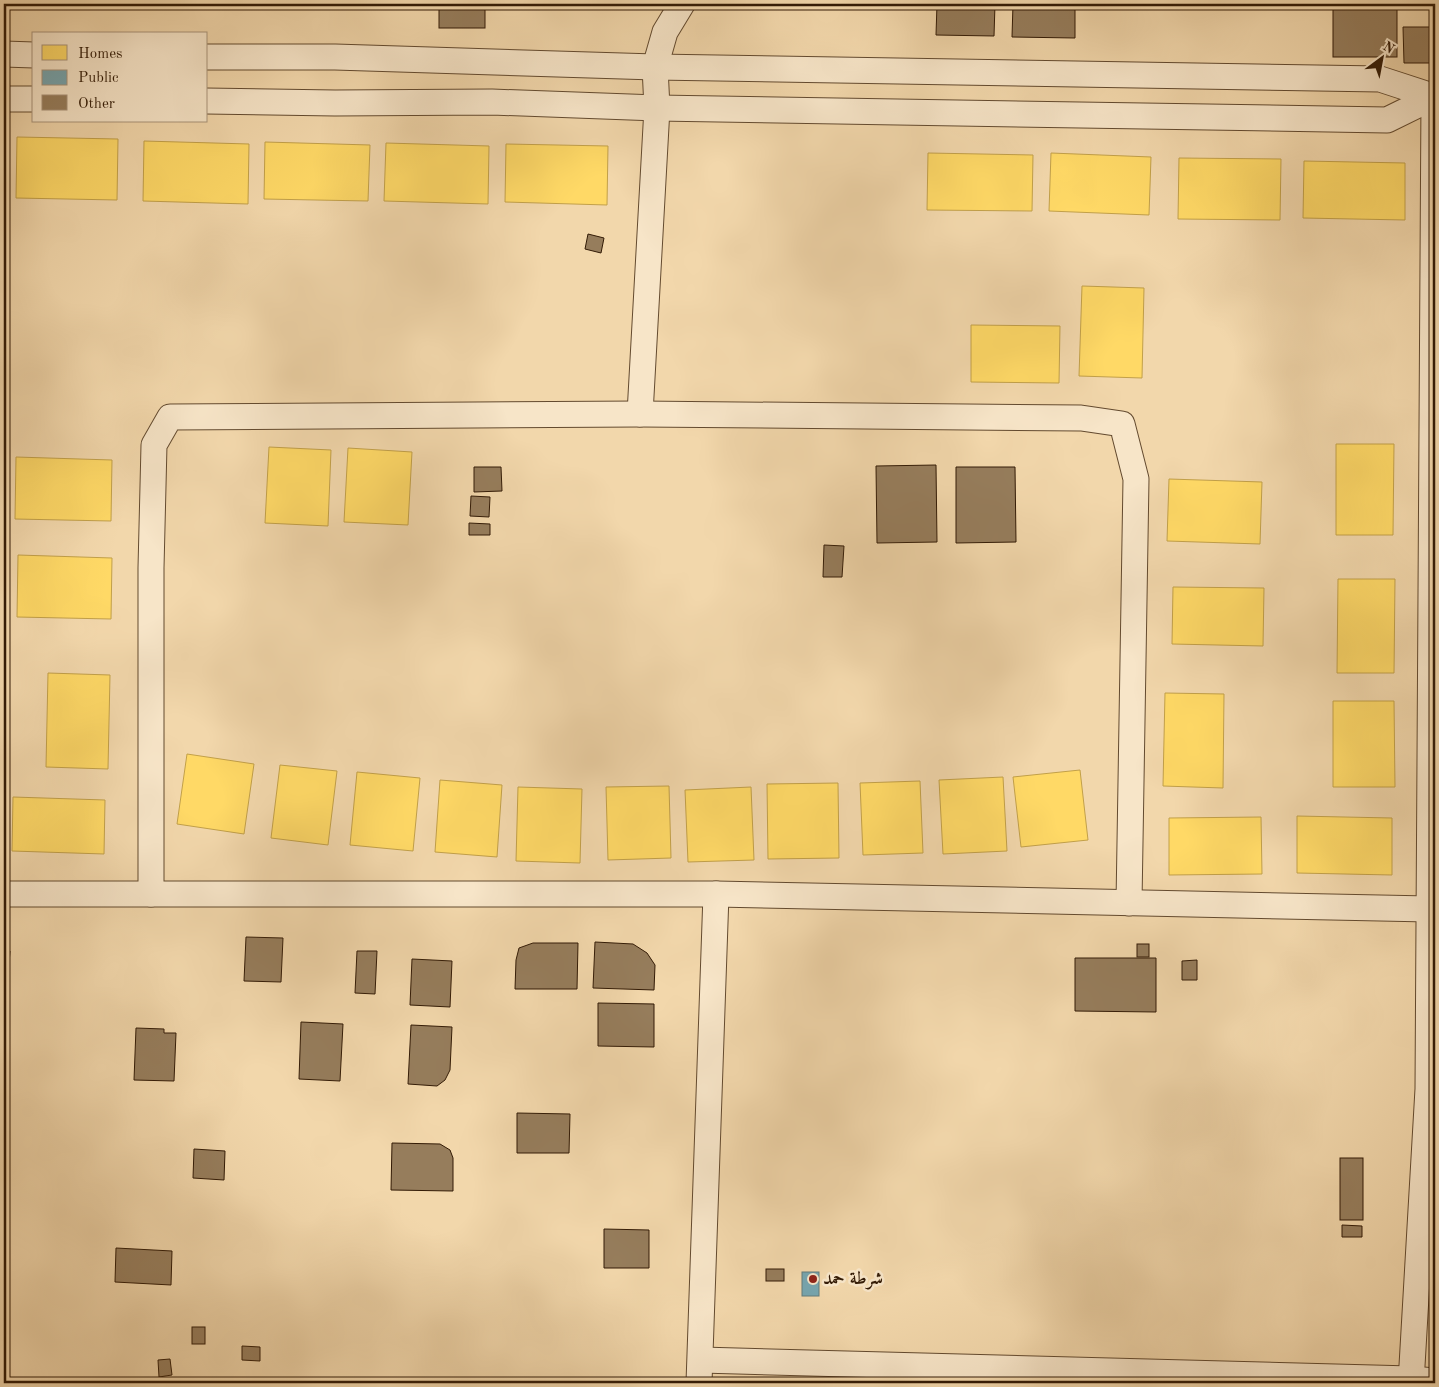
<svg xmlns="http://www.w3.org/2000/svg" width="1439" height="1387" font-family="'Old Standard TT',Amiri,serif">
<rect width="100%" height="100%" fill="#f2d7ab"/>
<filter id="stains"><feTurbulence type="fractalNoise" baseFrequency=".004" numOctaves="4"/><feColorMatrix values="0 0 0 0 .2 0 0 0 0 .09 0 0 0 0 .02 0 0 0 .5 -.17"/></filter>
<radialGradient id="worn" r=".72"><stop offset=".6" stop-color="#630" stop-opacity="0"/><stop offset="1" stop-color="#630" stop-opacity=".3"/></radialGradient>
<g fill="#ffd966" stroke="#c2a049">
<path d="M 17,137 L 118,139 L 117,200 L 16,198 Z"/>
<path d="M 144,141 L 249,144 L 248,204 L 143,201 Z"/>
<path d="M 265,142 L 370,145 L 368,201 L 264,199 Z"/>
<path d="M 386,143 L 489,146 L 488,204 L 384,201 Z"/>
<path d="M 506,144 L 608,146 L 607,205 L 505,202 Z"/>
<path d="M 928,153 L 1033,155 L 1032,211 L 927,210 Z"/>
<path d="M 1051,153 L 1151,157 L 1149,215 L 1049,211 Z"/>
<path d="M 1179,158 L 1281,159 L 1280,220 L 1178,219 Z"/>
<path d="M 1304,161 L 1405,163 L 1405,220 L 1303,218 Z"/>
<path d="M 1082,286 L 1144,288 L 1142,378 L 1079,376 Z"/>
<path d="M 971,325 L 1060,326 L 1059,383 L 971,382 Z"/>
<path d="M 1336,444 L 1394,444 L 1393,535 L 1336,535 Z"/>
<path d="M 269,447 L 331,450 L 328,526 L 265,523 Z"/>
<path d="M 348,448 L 412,452 L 408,525 L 344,522 Z"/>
<path d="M 16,457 L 112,460 L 111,521 L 15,519 Z"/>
<path d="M 1169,479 L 1262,482 L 1260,544 L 1167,541 Z"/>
<path d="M 18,555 L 112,558 L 111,619 L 17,617 Z"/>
<path d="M 1338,579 L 1395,579 L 1394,673 L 1337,673 Z"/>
<path d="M 1173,587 L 1264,588 L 1263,646 L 1172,644 Z"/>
<path d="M 48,673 L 110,675 L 108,769 L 46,767 Z"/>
<path d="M 1165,693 L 1224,694 L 1223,788 L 1163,786 Z"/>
<path d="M 1333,701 L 1394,701 L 1395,787 L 1333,787 Z"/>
<path d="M 187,754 L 254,764 L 244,834 L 177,824 Z"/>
<path d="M 280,765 L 337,771 L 328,845 L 271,838 Z"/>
<path d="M 1080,770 L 1088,840 L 1021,847 L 1013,777 Z"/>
<path d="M 357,772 L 420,778 L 413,851 L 350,845 Z"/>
<path d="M 1003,777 L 1007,851 L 943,854 L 939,780 Z"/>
<path d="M 440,780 L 502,785 L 497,857 L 435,852 Z"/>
<path d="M 920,781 L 923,853 L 863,855 L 860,783 Z"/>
<path d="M 838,783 L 839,858 L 768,859 L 767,784 Z"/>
<path d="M 669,786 L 671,858 L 608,860 L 606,787 Z"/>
<path d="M 518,787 L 582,789 L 580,863 L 516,861 Z"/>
<path d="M 751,787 L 754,860 L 688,862 L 685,790 Z"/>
<path d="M 13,797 L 105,800 L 104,854 L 12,851 Z"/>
<path d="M 1297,816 L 1392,818 L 1392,875 L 1297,873 Z"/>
<path d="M 1261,817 L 1262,874 L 1169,875 L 1169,818 Z"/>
</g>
<rect fill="#76a5af" stroke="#627c7c" x="802" y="1272" width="17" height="24"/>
<g fill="#967d5c" stroke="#331b06">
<rect x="439" y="4" width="46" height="24"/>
<path d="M 937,4 L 995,4 L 994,36 L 936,35 Z"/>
<path d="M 1013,4 L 1075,4 L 1075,38 L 1012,37 Z"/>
<rect x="1333" y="4" width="64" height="53"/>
<path d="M 1403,27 L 1435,27 L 1435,63 L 1404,63 Z"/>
<path d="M 588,234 L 604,238 L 601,253 L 585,249 Z"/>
<path d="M 936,465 L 937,542 L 877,543 L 876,466 Z"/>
<path d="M 474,467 L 501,467 L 502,491 L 474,492 Z"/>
<path d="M 956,467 L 1015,467 L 1016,542 L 956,543 Z"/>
<path d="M 471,496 L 490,497 L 489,517 L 470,516 Z"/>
<path d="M 469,523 L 490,524 L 490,535 L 469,535 Z"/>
<path d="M 824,545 L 844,546 L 842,577 L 823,577 Z"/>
<path d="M 246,937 L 283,938 L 281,982 L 244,981 Z"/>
<path d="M 595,942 L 633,944 L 647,953 L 655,965 L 654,990 L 593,988 Z"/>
<path d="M 533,943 L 578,943 L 577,989 L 515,989 L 516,960 L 519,948 Z"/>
<rect x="1137" y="944" width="12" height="13"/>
<path d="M 4,951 L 10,951 L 8,976 L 4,976 Z"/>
<path d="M 357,951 L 377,951 L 375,994 L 355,993 Z"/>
<path d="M 1075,958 L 1156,958 L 1156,1012 L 1075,1011 Z"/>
<path d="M 412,959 L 452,961 L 450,1007 L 410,1005 Z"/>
<path d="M 1197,960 L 1197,980 L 1182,980 L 1182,961 Z"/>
<rect x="4" y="983" width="4" height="17"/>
<path d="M 598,1003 L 654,1004 L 654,1047 L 598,1046 Z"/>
<path d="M 4,1016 L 7,1017 L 5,1061 L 4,1061 Z"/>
<path d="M 301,1022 L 343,1024 L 340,1081 L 299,1079 Z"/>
<path d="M 411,1025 L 452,1027 L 450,1070 L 445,1080 L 437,1086 L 408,1084 Z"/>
<path d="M 136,1028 L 164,1029 L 164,1033 L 176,1033 L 174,1081 L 134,1080 Z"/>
<path d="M 517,1113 L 570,1114 L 569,1153 L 517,1153 Z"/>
<path d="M 392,1143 L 440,1144 L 450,1150 L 453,1158 L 453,1191 L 391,1190 Z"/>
<path d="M 194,1149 L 225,1151 L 224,1180 L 193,1178 Z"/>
<rect x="1340" y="1158" width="23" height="62"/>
<path d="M 1342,1225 L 1362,1226 L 1362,1237 L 1342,1237 Z"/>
<path d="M 604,1229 L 649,1230 L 649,1268 L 604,1268 Z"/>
<path d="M 116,1248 L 172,1251 L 171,1285 L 115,1282 Z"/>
<rect x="766" y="1269" width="18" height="12"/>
<rect x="192" y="1327" width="13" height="17"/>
<path d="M 242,1346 L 260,1347 L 260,1361 L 242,1360 Z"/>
<path d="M 170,1359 L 172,1375 L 159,1377 L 158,1360 Z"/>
</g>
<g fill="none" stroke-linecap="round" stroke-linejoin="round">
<defs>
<g id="minor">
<path d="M 4,54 L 34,55"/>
<path d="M 206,57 L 335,57 L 655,67 L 1380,79 L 1435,97"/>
<path d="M 4,99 L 34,99"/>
<path d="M 206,101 L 335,103 L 492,102 L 657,108 L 1387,120 L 1434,97"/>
<path d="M 640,414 L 657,108 L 655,67 L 665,32 L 682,4"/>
<path d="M 4,894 L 716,894 L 1429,909"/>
<path d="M 151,894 L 151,568 L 154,445 L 170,417 L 640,414 L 1081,418 L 1122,424 L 1136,479 L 1129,903"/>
<path d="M 701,1360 L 1411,1379 L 1435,1381"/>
<path d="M 699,1383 L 716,894"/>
<path d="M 1411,1383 L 1428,1089 L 1434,97"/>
</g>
</defs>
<use href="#minor" stroke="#634a2f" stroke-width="27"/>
<use href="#minor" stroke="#f7e5c8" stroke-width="25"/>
</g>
<circle fill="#8f2418" stroke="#f7e5c8" stroke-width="2" cx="813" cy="1279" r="5"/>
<g text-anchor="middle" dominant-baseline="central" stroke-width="5" stroke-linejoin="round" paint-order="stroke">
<g font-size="18" font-weight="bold" fill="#331b06" stroke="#f7e5c8" text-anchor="start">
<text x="823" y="1279">شرطة حمد</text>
</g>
</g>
<rect width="1439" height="1387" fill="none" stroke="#f2d7ab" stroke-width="20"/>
<rect x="5" y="5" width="1429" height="1377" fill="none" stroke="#331b06" stroke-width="2.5"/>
<rect x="10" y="10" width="1419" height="1367" fill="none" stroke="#331b06"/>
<rect x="32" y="32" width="175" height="90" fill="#f7e5c8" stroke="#a9947a"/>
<rect x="42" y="45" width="25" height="15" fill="#ffd966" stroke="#a9947a"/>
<text x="78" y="58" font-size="15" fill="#331b06">Homes</text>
<rect x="42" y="70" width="25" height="15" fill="#76a5af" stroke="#a9947a"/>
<text x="78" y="82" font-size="15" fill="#331b06">Public</text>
<rect x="42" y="95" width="25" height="15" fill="#967d5c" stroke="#a9947a"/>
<text x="78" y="108" font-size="15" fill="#331b06">Other</text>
<g transform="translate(1382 58) rotate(32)" stroke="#f7e5c8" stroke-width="4" paint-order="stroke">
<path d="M0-4L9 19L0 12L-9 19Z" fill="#331b06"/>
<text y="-8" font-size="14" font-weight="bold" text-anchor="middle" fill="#331b06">N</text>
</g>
<rect width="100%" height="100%" filter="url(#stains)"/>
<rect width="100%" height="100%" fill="url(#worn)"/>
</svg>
